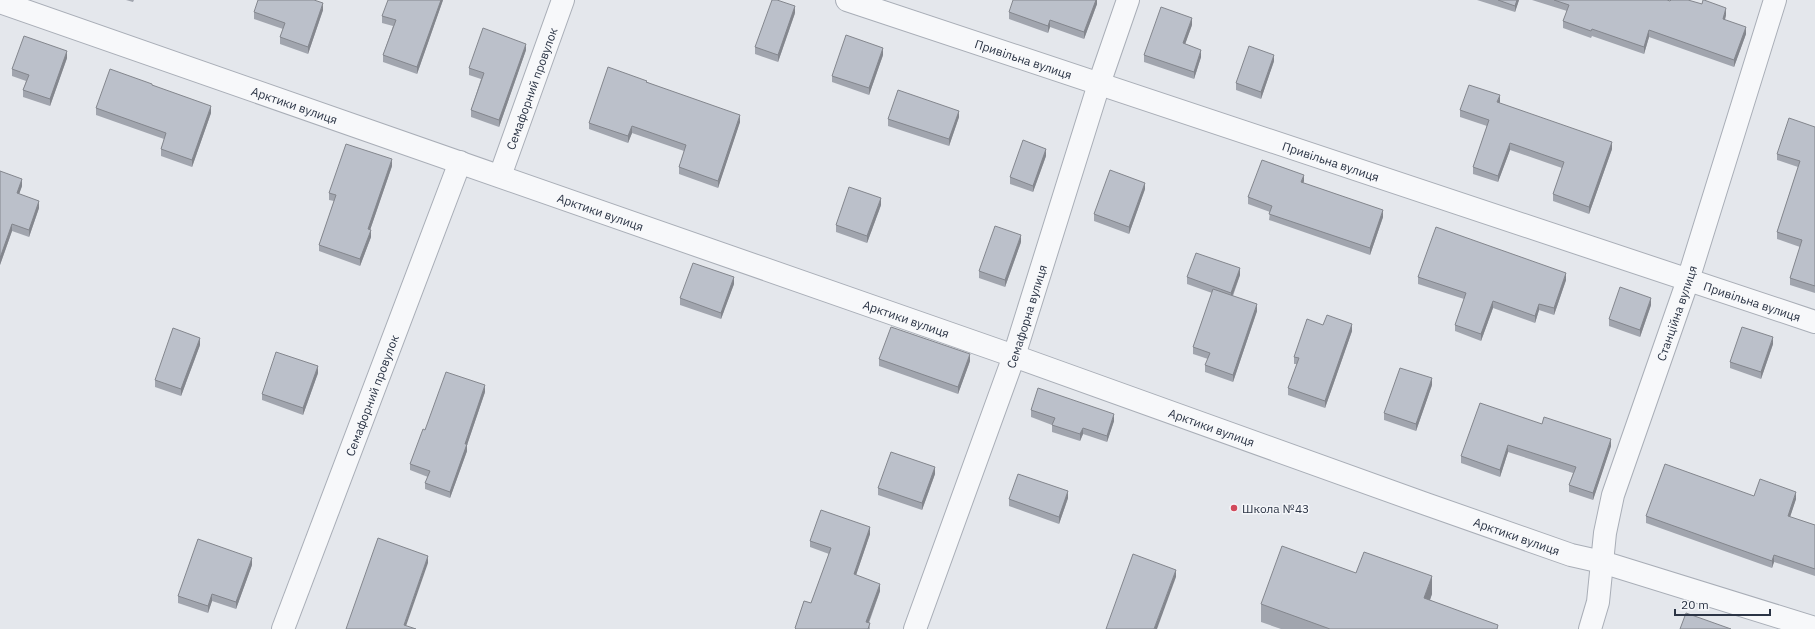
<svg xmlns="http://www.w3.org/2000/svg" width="1815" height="629" font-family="'IBM Plex Sans',sans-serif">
<rect width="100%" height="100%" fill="#e4e7ec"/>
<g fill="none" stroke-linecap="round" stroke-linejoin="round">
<defs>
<g id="minor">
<path id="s1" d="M 847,0 L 1815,322"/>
<path id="s2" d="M 0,2 L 1014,356 L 1426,504 L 1571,555 L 1602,562 L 1815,628"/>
<path id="s3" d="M 500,176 L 563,0"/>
<path id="s4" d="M 283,629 L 460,162"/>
<path id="s5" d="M 915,629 L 1014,356 L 1099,84 L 1128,0"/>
</g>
<g id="tertiary">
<path id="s6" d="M 1590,629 L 1598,602 L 1605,533 L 1613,495 L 1688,280 L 1775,0"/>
</g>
</defs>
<use href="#minor" stroke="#a9aeb7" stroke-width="24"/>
<use href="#tertiary" stroke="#a9aeb7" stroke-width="24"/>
<use href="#minor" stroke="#f7f8fa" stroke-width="22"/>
<use href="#tertiary" stroke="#f7f8fa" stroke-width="22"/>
</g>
<g fill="#a1a5ae">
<path d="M 126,0 L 134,0 L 133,2 Z"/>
<path d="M 443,0 L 417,74 L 383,62 L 383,55 L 393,26 L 382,23 L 382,16 Z"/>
<path d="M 1097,0 L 1097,4 L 1084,39 L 1050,27 L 1048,33 L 1009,19 L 1009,12 Z"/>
<path d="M 1477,0 L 1519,0 L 1515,12 Z"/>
<path d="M 1532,0 L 1667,0 L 1726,15 L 1725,20 L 1746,34 L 1734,67 L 1649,37 L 1644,54 L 1592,36 L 1591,38 L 1563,28 L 1563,21 L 1567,11 Z"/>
<path d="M 323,10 L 308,54 L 280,44 L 280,37 L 283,29 L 254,19 L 254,12 Z"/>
<path d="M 795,13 L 778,62 L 755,54 L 755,47 Z"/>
<path d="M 1192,25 L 1185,44 L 1201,57 L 1194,79 L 1144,62 L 1144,55 Z"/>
<path d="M 526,50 L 499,127 L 471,117 L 471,110 L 481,79 L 469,75 L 469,68 Z"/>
<path d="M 883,55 L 869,95 L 832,82 L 832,76 Z"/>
<path d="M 67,58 L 50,106 L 23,97 L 23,90 L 26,81 L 12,76 L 12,69 Z"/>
<path d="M 1274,61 L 1261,99 L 1236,90 L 1236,83 Z"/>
<path d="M 647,82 L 740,122 L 718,188 L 679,174 L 679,167 L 684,151 L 632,133 L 628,143 L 589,129 L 589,123 Z"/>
<path d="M 152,85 L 211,113 L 192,167 L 161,156 L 161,149 L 164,139 L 96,115 L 96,108 Z"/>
<path d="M 1500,102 L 1499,103 L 1612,149 L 1589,214 L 1553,201 L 1553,194 L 1562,168 L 1510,150 L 1498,182 L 1473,174 L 1473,167 L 1487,126 L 1460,117 L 1460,110 Z"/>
<path d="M 959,117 L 949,146 L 888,126 L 888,119 Z"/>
<path d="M 1815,127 L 1815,293 L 1790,285 L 1790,278 L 1800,247 L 1777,239 L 1777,232 L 1798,167 L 1777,160 L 1777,154 Z"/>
<path d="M 1046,156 L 1033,192 L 1010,184 L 1010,177 Z"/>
<path d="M 392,166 L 370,230 L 371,237 L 360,266 L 319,251 L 319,245 L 334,201 L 329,200 L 329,193 Z"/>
<path d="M 0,171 L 22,186 L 19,194 L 39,208 L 29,237 L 12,231 L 0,265 Z"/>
<path d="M 1304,181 L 1303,183 L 1383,217 L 1370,255 L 1269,220 L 1270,212 L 1248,204 L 1248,197 Z"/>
<path d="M 1145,189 L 1129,234 L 1094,221 L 1094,214 Z"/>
<path d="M 881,205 L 867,243 L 836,232 L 836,225 Z"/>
<path d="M 1021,242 L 1005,287 L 979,278 L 979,271 Z"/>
<path d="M 1240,275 L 1233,296 L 1257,311 L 1233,382 L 1205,372 L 1205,365 L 1208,359 L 1193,354 L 1193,347 L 1212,293 L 1187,284 L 1187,277 Z"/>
<path d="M 1418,277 L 1566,280 L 1554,315 L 1539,310 L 1535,323 L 1493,308 L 1481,341 L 1455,331 L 1455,325 L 1464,299 L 1418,284 Z"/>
<path d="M 734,284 L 721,319 L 680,305 L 680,298 Z"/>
<path d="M 1651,305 L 1640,337 L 1609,326 L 1609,319 Z"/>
<path d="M 1323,325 L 1352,331 L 1325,408 L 1288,395 L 1288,388 L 1297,364 L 1294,364 L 1294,357 Z"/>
<path d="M 1773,344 L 1761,379 L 1730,368 L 1730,362 Z"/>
<path d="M 200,345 L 181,396 L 155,387 L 155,380 Z"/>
<path d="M 879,359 L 970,361 L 958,394 L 879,366 Z"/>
<path d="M 318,373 L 303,415 L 262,400 L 262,394 Z"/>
<path d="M 1432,385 L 1416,431 L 1384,420 L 1384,413 Z"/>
<path d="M 485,392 L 467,445 L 467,451 L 450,498 L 425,489 L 425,483 L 428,477 L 410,470 L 410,464 L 425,430 Z"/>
<path d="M 1031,410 L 1114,421 L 1107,442 L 1083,434 L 1080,441 L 1052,432 L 1052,425 L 1031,417 Z"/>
<path d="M 1542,424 L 1611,446 L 1593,500 L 1569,492 L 1569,485 L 1573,473 L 1508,452 L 1500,477 L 1461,463 L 1461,456 Z"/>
<path d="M 935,474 L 922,510 L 878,495 L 878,488 Z"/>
<path d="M 1754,496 L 1796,499 L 1790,517 L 1815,525 L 1815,576 L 1774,562 L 1772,568 L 1646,523 L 1646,516 Z"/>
<path d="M 1068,498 L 1059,524 L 1009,506 L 1009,499 Z"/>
<path d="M 870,534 L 856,575 L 880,591 L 869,623 L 870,629 L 795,629 L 804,601 L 811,603 L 829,554 L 810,547 L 810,541 Z"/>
<path d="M 252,565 L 236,609 L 212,601 L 208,613 L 178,603 L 178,596 Z"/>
<path d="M 1356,573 L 1432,594 L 1430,600 L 1498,629 L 1281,629 L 1261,622 L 1261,604 Z"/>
</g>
<g fill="#83868d">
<path d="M 441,0 L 443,0 L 417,74 L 417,67 Z"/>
<path d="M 1096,0 L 1097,0 L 1097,4 L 1084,39 L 1084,32 Z"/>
<path d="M 1517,0 L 1519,0 L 1515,12 L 1515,6 Z"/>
<path d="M 323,3 L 323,10 L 308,54 L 308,47 Z"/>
<path d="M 795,6 L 795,13 L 778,62 L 778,55 Z"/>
<path d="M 1726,8 L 1726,15 L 1723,26 L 1723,19 Z"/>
<path d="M 1192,18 L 1192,25 L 1183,50 L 1183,43 Z"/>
<path d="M 1050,20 L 1050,27 L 1048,33 L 1048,26 Z"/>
<path d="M 1746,27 L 1746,34 L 1734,67 L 1734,60 Z"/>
<path d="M 1649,30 L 1649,37 L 1644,54 L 1644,47 Z"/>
<path d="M 526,44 L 526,50 L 499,127 L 499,120 Z"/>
<path d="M 883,48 L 883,55 L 869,95 L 869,88 Z"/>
<path d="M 1201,50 L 1201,57 L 1194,79 L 1194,72 Z"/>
<path d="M 67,51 L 67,58 L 50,106 L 50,99 Z"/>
<path d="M 1274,55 L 1274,61 L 1261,99 L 1261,92 Z"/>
<path d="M 1500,95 L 1500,102 L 1497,109 L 1497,102 Z"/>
<path d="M 211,106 L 211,113 L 192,167 L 192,160 Z"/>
<path d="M 959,111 L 959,117 L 949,146 L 949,139 Z"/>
<path d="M 740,115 L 740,122 L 718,188 L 718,181 Z"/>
<path d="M 632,126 L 632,133 L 628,143 L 628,136 Z"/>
<path d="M 1612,142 L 1612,149 L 1589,214 L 1589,207 Z"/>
<path d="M 1510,143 L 1510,150 L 1498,182 L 1498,176 Z"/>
<path d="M 1046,149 L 1046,156 L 1033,192 L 1033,186 Z"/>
<path d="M 392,159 L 392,166 L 368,236 L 368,229 Z"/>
<path d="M 1304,175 L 1304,181 L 1301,189 L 1301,182 Z"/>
<path d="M 22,179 L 22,186 L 17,200 L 17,193 Z"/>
<path d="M 1145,183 L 1145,189 L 1129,234 L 1129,227 Z"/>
<path d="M 881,198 L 881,205 L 867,243 L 867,236 Z"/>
<path d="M 39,201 L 39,208 L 29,237 L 29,230 Z"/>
<path d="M 1383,210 L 1383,217 L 1370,255 L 1370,248 Z"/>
<path d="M 12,224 L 12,231 L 0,265 L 0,258 Z"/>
<path d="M 371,230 L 371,237 L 360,266 L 360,259 Z"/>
<path d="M 1021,235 L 1021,242 L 1005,287 L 1005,280 Z"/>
<path d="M 1240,268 L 1240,275 L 1231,299 L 1231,293 Z"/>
<path d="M 1566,273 L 1566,280 L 1554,315 L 1554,308 Z"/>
<path d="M 734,277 L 734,284 L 721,319 L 721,313 Z"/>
<path d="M 1651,298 L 1651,305 L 1640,337 L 1640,330 Z"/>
<path d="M 1493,301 L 1493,308 L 1481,341 L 1481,334 Z"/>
<path d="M 1257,304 L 1257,311 L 1233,382 L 1233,375 Z"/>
<path d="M 1539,304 L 1539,310 L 1535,323 L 1535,316 Z"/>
<path d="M 1352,324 L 1352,331 L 1325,408 L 1325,401 Z"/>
<path d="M 1773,337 L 1773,344 L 1761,379 L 1761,372 Z"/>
<path d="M 200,338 L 200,345 L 181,396 L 181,389 Z"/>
<path d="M 970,354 L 970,361 L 958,394 L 958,387 Z"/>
<path d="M 318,366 L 318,373 L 303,415 L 303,408 Z"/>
<path d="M 1432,378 L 1432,385 L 1416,431 L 1416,424 Z"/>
<path d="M 485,385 L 485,392 L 467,445 L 467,451 L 450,498 L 450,492 L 465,444 Z"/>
<path d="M 1114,414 L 1114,421 L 1107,442 L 1107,436 Z"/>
<path d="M 1083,428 L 1083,434 L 1080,441 L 1080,434 Z"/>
<path d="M 1611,439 L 1611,446 L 1593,500 L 1593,493 Z"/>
<path d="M 1508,445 L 1508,452 L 1500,477 L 1500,470 Z"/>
<path d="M 935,467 L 935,474 L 922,510 L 922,503 Z"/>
<path d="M 1068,491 L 1068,498 L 1059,524 L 1059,517 Z"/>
<path d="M 1796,492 L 1796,499 L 1788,523 L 1788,516 Z"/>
<path d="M 870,527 L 870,534 L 854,581 L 854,574 Z"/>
<path d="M 1774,555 L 1774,562 L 1772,568 L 1772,561 Z"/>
<path d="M 428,556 L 428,563 L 405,629 L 404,625 Z"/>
<path d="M 252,558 L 252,565 L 236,609 L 236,602 Z"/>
<path d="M 1176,570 L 1176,577 L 1157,629 L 1154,629 Z"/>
<path d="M 1432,576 L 1432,594 L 1424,616 L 1424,598 Z"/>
<path d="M 880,584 L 880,591 L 866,629 L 866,622 Z"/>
<path d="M 212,594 L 212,601 L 208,613 L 208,606 Z"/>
</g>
<g fill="#bbc0ca" stroke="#83868d">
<path d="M 258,0 L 314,0 L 323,3 L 308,47 L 280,37 L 285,23 L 254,12 Z"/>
<path d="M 388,0 L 441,0 L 417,67 L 383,55 L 396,20 L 382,16 Z"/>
<path d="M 772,0 L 777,0 L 795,6 L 778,55 L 755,47 Z"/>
<path d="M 1013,0 L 1096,0 L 1084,32 L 1050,20 L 1048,26 L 1009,12 Z"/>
<path d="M 1498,0 L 1517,0 L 1515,6 Z"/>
<path d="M 1554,0 L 1667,0 L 1670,1 L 1671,0 L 1688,0 L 1702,4 L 1703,0 L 1704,0 L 1726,8 L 1723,19 L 1746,27 L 1734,60 L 1649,30 L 1644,47 L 1592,29 L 1591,31 L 1563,21 L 1569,5 Z"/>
<path d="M 1161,7 L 1192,18 L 1183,43 L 1201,50 L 1194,72 L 1144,55 Z"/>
<path d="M 483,28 L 526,44 L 499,120 L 471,110 L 484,73 L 469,68 Z"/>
<path d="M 846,35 L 883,48 L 869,88 L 832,76 Z"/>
<path d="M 24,36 L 67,51 L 50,99 L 23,90 L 29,75 L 12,69 Z"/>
<path d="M 1249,46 L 1274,55 L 1261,92 L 1236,83 Z"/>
<path d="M 608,67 L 647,81 L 646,82 L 740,115 L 718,181 L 679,167 L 686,145 L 632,126 L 628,136 L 589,123 Z"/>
<path d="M 110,69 L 152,84 L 152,85 L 211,106 L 192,160 L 161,149 L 166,133 L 96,108 Z"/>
<path d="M 1469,85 L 1500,95 L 1497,102 L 1612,142 L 1589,207 L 1553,194 L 1564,162 L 1510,143 L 1498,176 L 1473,167 L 1489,120 L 1460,110 Z"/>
<path d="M 898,90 L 959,111 L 949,139 L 888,119 Z"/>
<path d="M 1789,118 L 1815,127 L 1815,286 L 1790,278 L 1802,240 L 1777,232 L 1800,161 L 1777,154 Z"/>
<path d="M 1023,140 L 1046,149 L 1033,186 L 1010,177 Z"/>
<path d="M 346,144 L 392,159 L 368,229 L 371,230 L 360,259 L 319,245 L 336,195 L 329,193 Z"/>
<path d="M 1262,160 L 1304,175 L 1301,182 L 1383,210 L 1370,248 L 1269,214 L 1272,206 L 1248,197 Z"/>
<path d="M 1110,170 L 1145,183 L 1129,227 L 1094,214 Z"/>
<path d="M 0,171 L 22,179 L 17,193 L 39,201 L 29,230 L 12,224 L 0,258 Z"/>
<path d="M 849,187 L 881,198 L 867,236 L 836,225 Z"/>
<path d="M 995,226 L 1021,235 L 1005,280 L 979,271 Z"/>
<path d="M 1436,227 L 1566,273 L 1554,308 L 1539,304 L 1535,316 L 1493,301 L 1481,334 L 1455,325 L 1466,293 L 1418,277 Z"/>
<path d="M 1196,253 L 1240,268 L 1231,293 L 1187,277 Z"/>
<path d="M 693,263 L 734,277 L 721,313 L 680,298 Z"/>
<path d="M 1620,287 L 1651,298 L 1640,330 L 1609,319 Z"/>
<path d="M 1213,289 L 1257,304 L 1233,375 L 1205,365 L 1210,353 L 1193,347 Z"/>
<path d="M 1327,315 L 1352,324 L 1325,401 L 1288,388 L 1299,358 L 1294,357 L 1307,319 L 1323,325 Z"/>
<path d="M 891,327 L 970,354 L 958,387 L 879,359 Z"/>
<path d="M 1742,327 L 1773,337 L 1761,372 L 1730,362 Z"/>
<path d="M 173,328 L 200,338 L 181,389 L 155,380 Z"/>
<path d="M 276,352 L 318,366 L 303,408 L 262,394 Z"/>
<path d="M 1400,368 L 1432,378 L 1416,424 L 1384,413 Z"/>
<path d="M 446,372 L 485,385 L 465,444 L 467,444 L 450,492 L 425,483 L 430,471 L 410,464 L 423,429 L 425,430 Z"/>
<path d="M 1038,388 L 1114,414 L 1107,436 L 1083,428 L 1080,434 L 1052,425 L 1055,418 L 1031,410 Z"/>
<path d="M 1480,403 L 1542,424 L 1544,417 L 1611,439 L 1593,493 L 1569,485 L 1576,467 L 1508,445 L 1500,470 L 1461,456 Z"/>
<path d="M 891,452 L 935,467 L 922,503 L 878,488 Z"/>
<path d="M 1665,464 L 1754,496 L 1760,479 L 1796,492 L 1788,516 L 1815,525 L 1815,569 L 1774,555 L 1772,561 L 1646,516 Z"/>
<path d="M 1018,474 L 1068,491 L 1059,517 L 1009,499 Z"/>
<path d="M 821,510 L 870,527 L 854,574 L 880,584 L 866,622 L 870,623 L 868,629 L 796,629 L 795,628 L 804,601 L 811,603 L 831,548 L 810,541 Z"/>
<path d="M 378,538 L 428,556 L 404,625 L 416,629 L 346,629 Z"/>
<path d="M 198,539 L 252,558 L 236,602 L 212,594 L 208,606 L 178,596 Z"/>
<path d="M 1282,546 L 1356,573 L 1364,552 L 1432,576 L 1424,598 L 1498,625 L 1497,629 L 1330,629 L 1261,604 Z"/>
<path d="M 1133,554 L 1176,570 L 1154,629 L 1106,629 Z"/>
<path d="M 1686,613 L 1731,629 L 1680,629 Z"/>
</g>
<circle fill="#d1495b" stroke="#f4f6f9" stroke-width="1.5" cx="1234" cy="508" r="4"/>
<g text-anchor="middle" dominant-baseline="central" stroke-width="3" stroke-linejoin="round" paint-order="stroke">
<g font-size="12" fill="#2b3445" stroke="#f4f6f9">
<text stroke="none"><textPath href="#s1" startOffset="186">Привільна вулиця</textPath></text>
<text stroke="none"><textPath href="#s3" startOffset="93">Семафорний провулок</textPath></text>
<text stroke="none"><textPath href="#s2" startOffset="312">Арктики вулиця</textPath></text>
<text stroke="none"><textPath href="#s1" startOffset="510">Привільна вулиця</textPath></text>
<text stroke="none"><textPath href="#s2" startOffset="636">Арктики вулиця</textPath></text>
<text stroke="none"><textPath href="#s1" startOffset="954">Привільна вулиця</textPath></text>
<text stroke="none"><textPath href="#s6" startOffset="329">Станційна вулиця</textPath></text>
<text stroke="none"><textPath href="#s5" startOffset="332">Семафорна вулиця</textPath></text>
<text stroke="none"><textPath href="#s2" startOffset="960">Арктики вулиця</textPath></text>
<text stroke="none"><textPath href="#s4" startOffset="250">Семафорний провулок</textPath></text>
<text stroke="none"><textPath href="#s2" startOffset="1284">Арктики вулиця</textPath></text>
<text stroke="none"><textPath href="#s2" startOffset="1608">Арктики вулиця</textPath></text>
</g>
<g font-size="12" fill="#2b3445" stroke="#f4f6f9" text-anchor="start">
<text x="1242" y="508">Школа №43</text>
</g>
</g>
<path d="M1675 609v6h95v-6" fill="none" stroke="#2b3445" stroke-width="2"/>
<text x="1681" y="609" font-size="12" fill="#2b3445" stroke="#f4f6f9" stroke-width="3" paint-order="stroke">20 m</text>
</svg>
